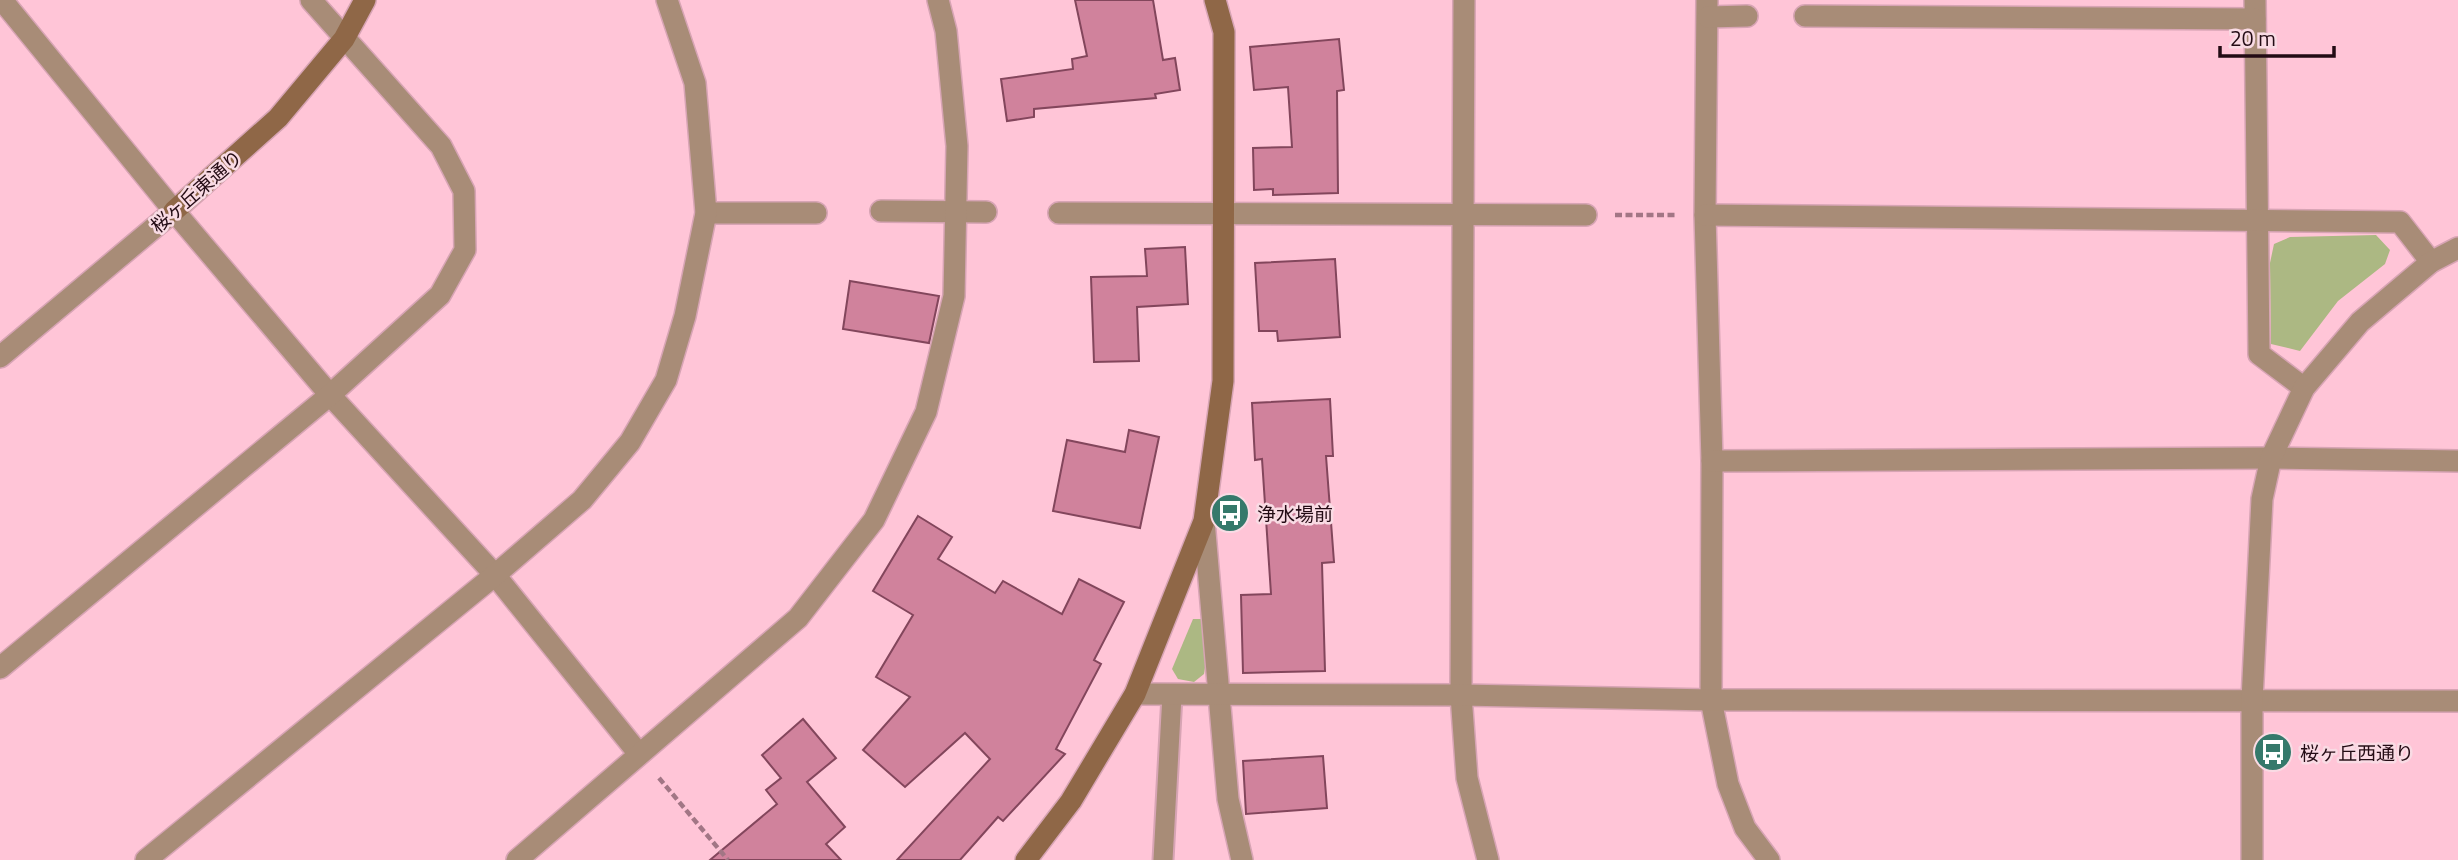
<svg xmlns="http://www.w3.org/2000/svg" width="2458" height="860" font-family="'Titillium Web','Noto Sans JP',sans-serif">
<rect width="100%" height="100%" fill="#ffc5d7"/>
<g fill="#acb883">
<path d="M 2376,235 L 2390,250 L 2385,264 L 2338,301 L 2300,351 L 2271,344 L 2270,263 L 2274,244 L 2290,237 Z"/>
<path d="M 1193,619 L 1204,619 L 1207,655 L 1204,674 L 1194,682 L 1178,679 L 1172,669 Z"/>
</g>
<g fill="#d0829c" stroke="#83465c" stroke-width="2">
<path d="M 1075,0 L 1153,0 L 1163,60 L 1175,58 L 1180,90 L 1155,94 L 1156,98 L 1034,109 L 1034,117 L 1007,121 L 1001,79 L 1073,69 L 1072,59 L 1087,56 Z"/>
<path d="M 1339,39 L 1344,90 L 1337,91 L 1338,193 L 1273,195 L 1273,189 L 1254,190 L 1253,148 L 1292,147 L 1288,87 L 1254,90 L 1250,47 Z"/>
<path d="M 1185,247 L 1188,304 L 1137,307 L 1139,361 L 1094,362 L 1091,277 L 1147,276 L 1145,249 Z"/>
<path d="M 1335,259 L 1340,337 L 1278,341 L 1277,331 L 1259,331 L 1255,263 Z"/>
<path d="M 850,281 L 939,296 L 929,343 L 843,329 Z"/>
<path d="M 1330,399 L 1333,456 L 1326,456 L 1334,562 L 1322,563 L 1325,671 L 1243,673 L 1241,595 L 1271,594 L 1262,459 L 1255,460 L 1252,403 Z"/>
<path d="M 1129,430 L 1159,437 L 1140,528 L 1053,511 L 1067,440 L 1125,452 Z"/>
<path d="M 918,516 L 952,537 L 938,559 L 995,593 L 1003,581 L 1062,614 L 1079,579 L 1124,602 L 1094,660 L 1101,664 L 1056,749 L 1065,754 L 1003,821 L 998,817 L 960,860 L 897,860 L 990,759 L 965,733 L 905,787 L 863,750 L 910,697 L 876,677 L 913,615 L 873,591 Z"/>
<path d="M 803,719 L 836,758 L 807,782 L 845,827 L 826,844 L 841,860 L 710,860 L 777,804 L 766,790 L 781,778 L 762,755 Z"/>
<path d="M 1323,756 L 1327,808 L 1246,814 L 1243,761 Z"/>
</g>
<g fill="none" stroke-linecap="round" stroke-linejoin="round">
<defs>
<path id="lane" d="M 1163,860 L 1172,695"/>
<g id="street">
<path d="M 2,0 L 174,211 L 330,395 L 495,575 L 639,754"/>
<path d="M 1464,0 L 1461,695 L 1467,778 L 1488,860"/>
<path d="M 1707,0 L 1705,215 L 1712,461 L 1711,700 L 1728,784 L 1745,828 L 1769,860"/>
<path d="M 2255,0 L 2259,354 L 2304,388"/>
<path d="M 1805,16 L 2255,19"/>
<path d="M 1708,17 L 1747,16"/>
<path d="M 881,211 L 986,212"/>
<path d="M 706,213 L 816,213"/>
<path d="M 1059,213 L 1586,215"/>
<path d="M 1705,215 L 2400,222 L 2431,262"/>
<path d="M 0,357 L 174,211"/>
<path d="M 1712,461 L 2271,458 L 2458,461"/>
<path d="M 1204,521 L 1228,799 L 1242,860"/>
<path d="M 0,668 L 330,395 L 440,295 L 465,250 L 464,191 L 441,146 L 311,0"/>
<path d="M 1135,694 L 1461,695 L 1711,700 L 2458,701"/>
<path d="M 146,860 L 495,575 L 582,500 L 630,442 L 666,380 L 685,316 L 706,213 L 695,83 L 667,0"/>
<path d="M 517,860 L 798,618 L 874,520 L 926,412 L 954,296 L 957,146 L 946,31 L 938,0"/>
<path d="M 2252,860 L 2252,700 L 2262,499 L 2271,458 L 2304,388 L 2360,322 L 2431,262 L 2458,248"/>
</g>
<g id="secondary">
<path d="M 174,211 L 278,118 L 344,39 L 365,0"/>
<path d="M 1026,860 L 1071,801 L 1135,694 L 1204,521 L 1223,381 L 1224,32 L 1215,0"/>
</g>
</defs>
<use href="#lane" stroke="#d7a4b4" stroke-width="23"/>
<use href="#street" stroke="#d7a4b4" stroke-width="24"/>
<use href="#secondary" stroke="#d7a4b4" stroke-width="24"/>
<g stroke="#a27685" stroke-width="4.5" stroke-dasharray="7 3.5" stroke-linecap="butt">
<path d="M 1615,215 L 1676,215"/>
<path d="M 659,778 L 728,860"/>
</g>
<use href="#lane" stroke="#a88c77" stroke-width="19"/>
<use href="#street" stroke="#a88c77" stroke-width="21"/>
<use href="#secondary" stroke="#8f6747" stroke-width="21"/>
</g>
<defs>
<symbol id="bus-disc" viewBox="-11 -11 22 22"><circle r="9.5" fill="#35796b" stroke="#f9dbe4"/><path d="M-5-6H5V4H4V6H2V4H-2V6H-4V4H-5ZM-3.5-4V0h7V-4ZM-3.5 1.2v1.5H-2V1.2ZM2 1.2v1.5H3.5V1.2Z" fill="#fff"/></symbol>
</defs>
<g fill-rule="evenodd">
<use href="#bus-disc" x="1208" y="491" width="44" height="44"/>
<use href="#bus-disc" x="2251" y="730" width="44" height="44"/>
</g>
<g text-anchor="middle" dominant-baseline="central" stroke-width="5" stroke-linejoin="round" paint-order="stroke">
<g font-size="19" fill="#230b14" stroke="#f9dbe4">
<text transform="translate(196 191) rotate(-41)">桜ヶ丘東通り</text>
</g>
<g font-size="19" fill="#230b14" stroke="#f9dbe4" text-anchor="start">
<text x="1257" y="513">浄水場前</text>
<text x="2300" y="752">桜ヶ丘西通り</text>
</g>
</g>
<path d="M2220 46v10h114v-10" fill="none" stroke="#230b14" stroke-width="3.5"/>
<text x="2230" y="46" font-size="21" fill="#230b14" stroke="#f9dbe4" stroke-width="5" paint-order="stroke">20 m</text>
</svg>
